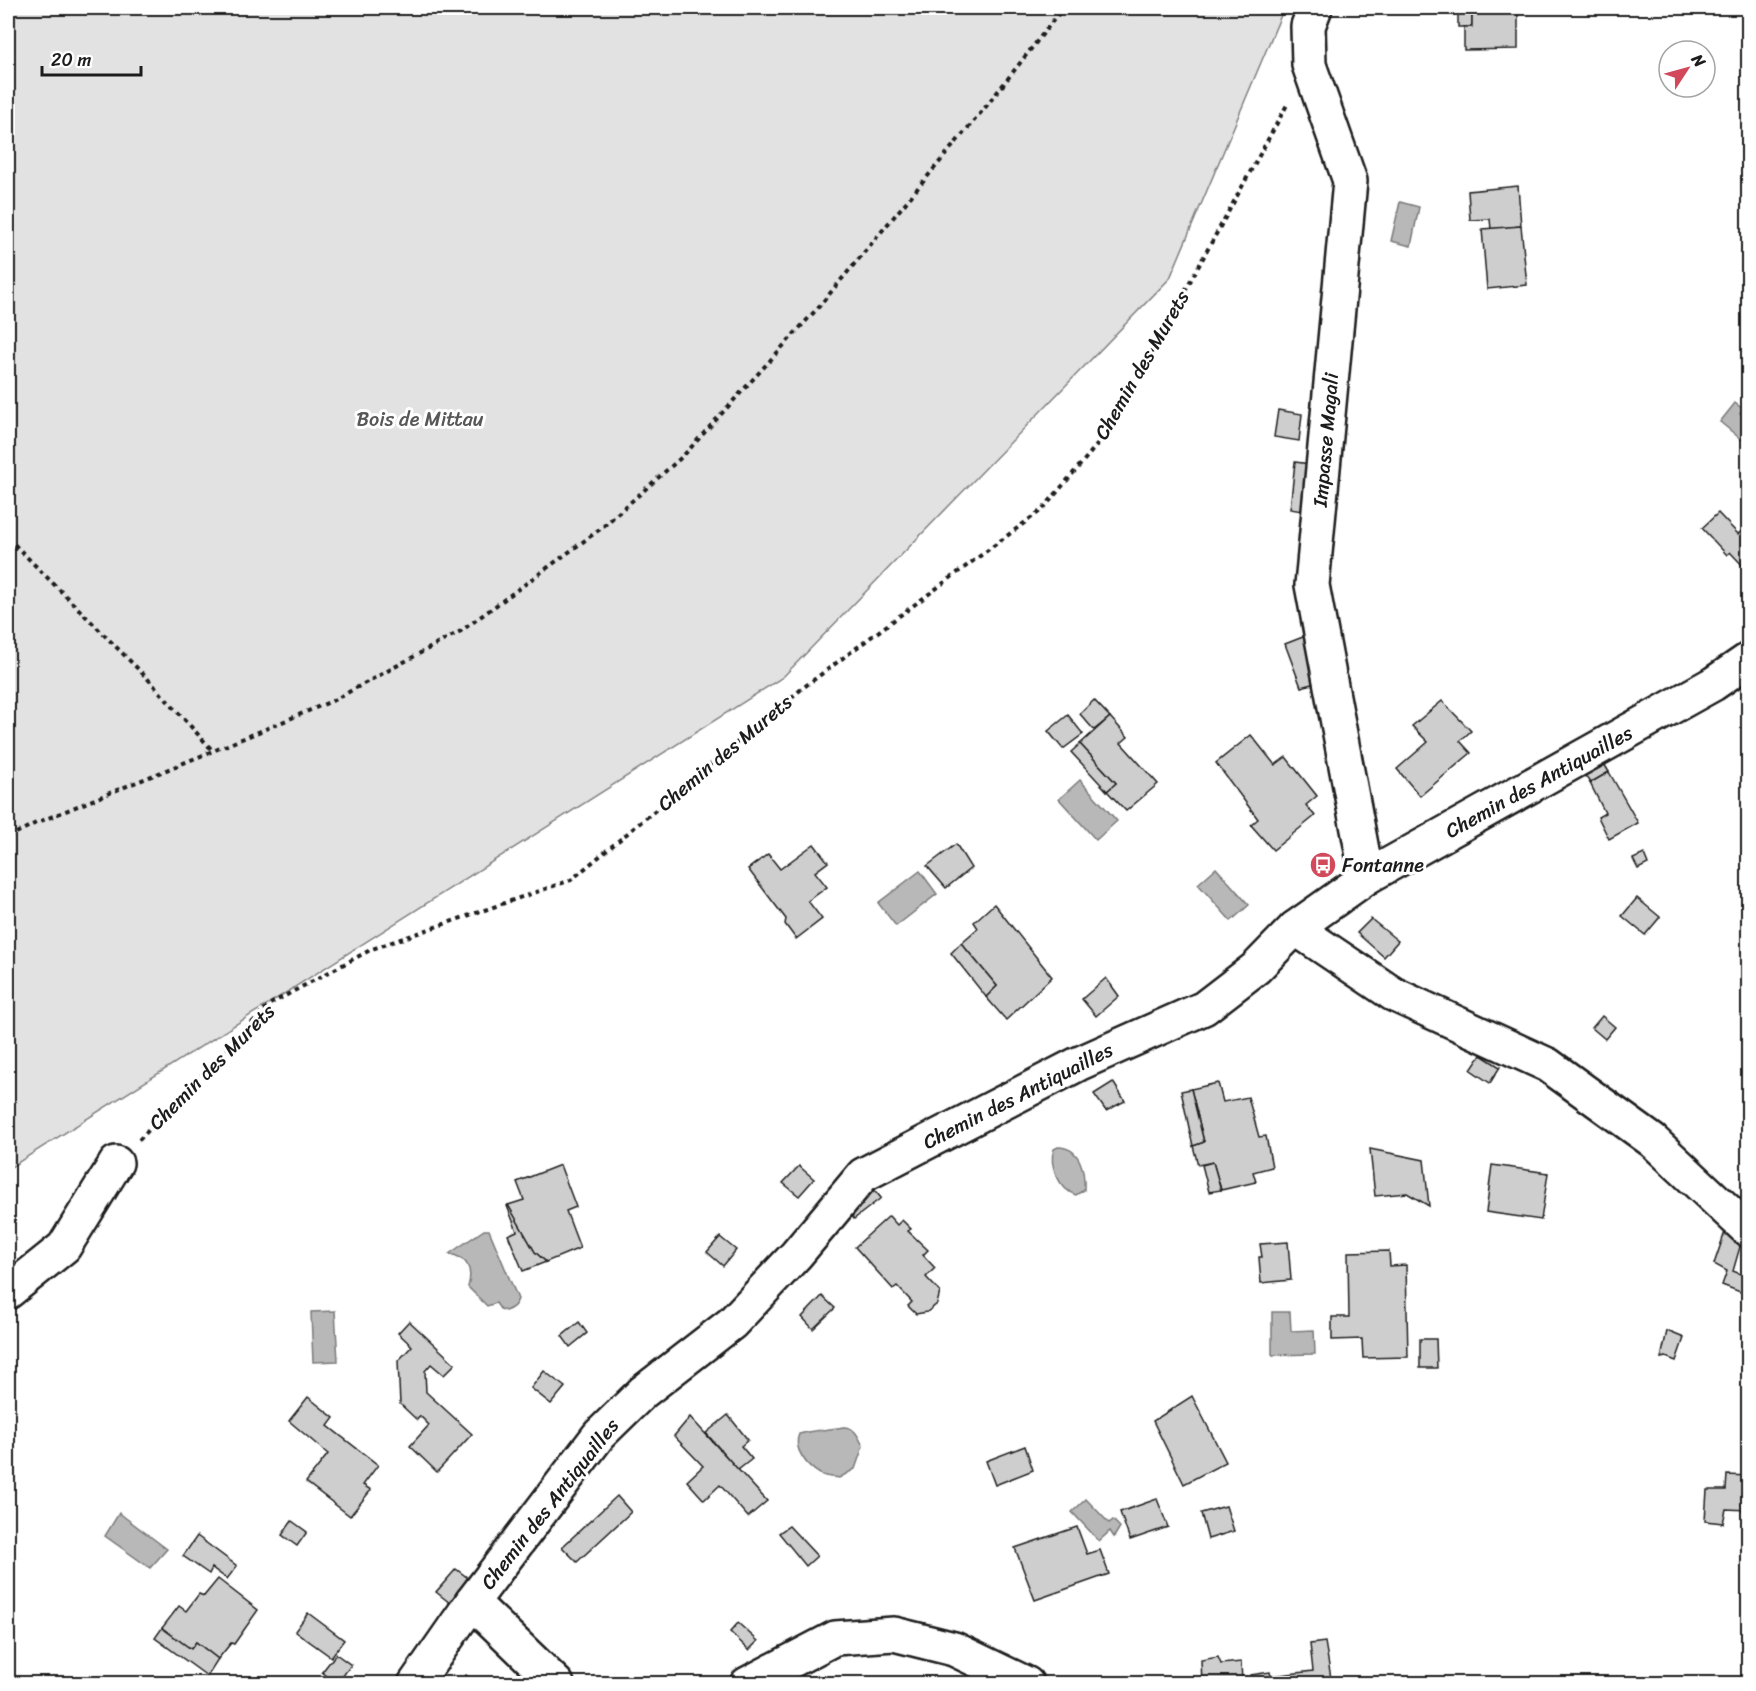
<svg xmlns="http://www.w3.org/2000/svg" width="1756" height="1691" font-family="Sriracha,sans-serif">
<rect width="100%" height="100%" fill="#fff"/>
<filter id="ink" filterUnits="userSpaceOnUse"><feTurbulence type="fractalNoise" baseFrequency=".0167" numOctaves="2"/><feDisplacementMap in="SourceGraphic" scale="12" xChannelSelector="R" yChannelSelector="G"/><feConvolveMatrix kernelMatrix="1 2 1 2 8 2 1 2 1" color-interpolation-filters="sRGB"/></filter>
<g filter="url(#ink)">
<path fill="#e2e2e2" stroke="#7f7f7f" stroke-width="1.5" d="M 8,8 L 1284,8 L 1170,278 L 783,677 L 8,1169 Z"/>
<g fill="#b8b8b8" stroke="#7a7a7a" stroke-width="1.5">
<path d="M 1400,202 L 1419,207 L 1411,246 L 1391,241 Z"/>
<path d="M 1735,403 L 1743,409 L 1740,413 L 1748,419 L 1748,445 L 1720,422 Z"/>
<path d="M 1080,780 L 1117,821 L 1096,840 L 1059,799 Z"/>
<path d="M 1216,868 L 1249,905 L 1231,921 L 1198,884 Z"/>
<path d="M 920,871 L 937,894 L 896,926 L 878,903 Z"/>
<path d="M 1058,1147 C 1081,1147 1085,1172 1084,1190 L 1076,1195 C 1060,1190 1048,1165 1054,1149 Z"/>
<path d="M 484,1230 L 489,1230 L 518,1299 C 516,1306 512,1309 505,1311 L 500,1309 L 496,1303 L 487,1306 L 468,1287 C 473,1270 468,1257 449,1254 Z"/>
<path d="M 335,1311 L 338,1361 L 313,1362 L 311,1312 Z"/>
<path d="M 1272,1312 L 1290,1312 L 1291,1331 L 1314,1330 L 1315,1354 L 1272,1355 Z"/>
<path d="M 843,1427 C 855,1427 858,1436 863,1446 L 855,1469 L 839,1478 C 833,1477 826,1477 820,1474 C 808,1467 792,1449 799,1434 C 812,1430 828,1430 843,1427 Z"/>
<path d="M 1086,1499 L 1109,1523 L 1113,1520 L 1120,1527 L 1114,1537 L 1110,1531 L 1099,1541 L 1072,1512 Z"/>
<path d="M 119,1513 L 167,1549 L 150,1568 L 105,1536 Z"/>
</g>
<g fill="#cecece" stroke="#1c1c1c" stroke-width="1.5">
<rect x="1458" y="8" width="14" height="19"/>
<path d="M 1472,8 L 1518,8 L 1518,49 L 1464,50 L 1464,27 L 1472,27 Z"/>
<path d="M 1518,186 L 1521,226 L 1491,229 L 1490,219 L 1470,220 L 1468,191 Z"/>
<path d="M 1521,226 L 1527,285 L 1487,289 L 1482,229 Z"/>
<path d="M 1278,410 L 1302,414 L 1299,441 L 1274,437 Z"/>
<path d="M 1295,462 L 1318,465 L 1314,513 L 1290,509 Z"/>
<path d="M 1718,513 L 1738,534 L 1746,527 L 1748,529 L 1748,565 L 1745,568 L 1730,552 L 1727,555 L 1702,528 Z"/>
<path d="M 1313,633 L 1322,694 L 1315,694 L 1312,684 L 1301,687 L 1285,644 Z"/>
<path d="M 1094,700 L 1110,717 L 1094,730 L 1080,714 Z"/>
<path d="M 1442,701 L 1471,731 L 1460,741 L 1471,753 L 1420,796 L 1397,769 L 1428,742 L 1412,726 Z"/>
<path d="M 1068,715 L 1083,734 L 1063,749 L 1048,731 Z"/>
<path d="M 1110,717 L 1128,737 L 1121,743 L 1158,784 L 1126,811 L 1107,791 L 1116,783 L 1080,744 Z"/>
<path d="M 1251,735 L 1275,765 L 1286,757 L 1317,796 L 1306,805 L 1315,816 L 1273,850 L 1251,825 L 1258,819 L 1216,763 Z"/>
<path d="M 1080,744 L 1116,783 L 1107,791 L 1071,752 Z"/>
<path d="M 1603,762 L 1609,772 L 1590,783 L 1584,774 Z"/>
<path d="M 1609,772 L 1638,823 L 1609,839 L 1598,817 L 1605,813 L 1590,783 Z"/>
<path d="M 814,844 L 828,862 L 815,872 L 827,887 L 808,901 L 822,919 L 796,939 L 785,924 L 786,919 L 748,869 L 768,854 L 780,869 Z"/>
<path d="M 956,844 L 971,868 L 946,888 L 927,866 Z"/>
<path d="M 1644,854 L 1648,864 L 1638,869 L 1633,859 Z"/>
<path d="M 1637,898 L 1660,917 L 1645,935 L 1622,916 Z"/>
<path d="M 994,904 L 1052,977 L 1006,1020 L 986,997 L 997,986 L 961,943 L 978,928 L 974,922 Z"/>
<path d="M 1371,919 L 1398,941 L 1384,957 L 1357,933 Z"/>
<path d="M 961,943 L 997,986 L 986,997 L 951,953 Z"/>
<path d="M 1106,978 L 1119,996 L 1096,1016 L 1082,999 Z"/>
<path d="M 1602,1016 L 1615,1027 L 1605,1039 L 1592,1028 Z"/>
<path d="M 1481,1055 L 1500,1067 L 1490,1083 L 1471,1070 Z"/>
<path d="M 1113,1082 L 1125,1101 L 1106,1111 L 1094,1094 Z"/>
<path d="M 1218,1083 L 1223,1102 L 1248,1097 L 1259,1137 L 1266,1136 L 1272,1167 L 1253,1172 L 1256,1182 L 1221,1190 L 1213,1162 L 1198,1165 L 1193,1146 L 1204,1142 L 1191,1089 Z"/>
<path d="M 1191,1089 L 1204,1142 L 1193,1146 L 1181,1091 Z"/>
<path d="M 1370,1149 L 1424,1160 L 1429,1206 L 1407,1193 L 1375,1196 Z"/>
<path d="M 1213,1162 L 1221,1190 L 1209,1192 L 1202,1165 Z"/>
<path d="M 560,1165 L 576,1207 L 566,1211 L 580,1248 L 546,1262 L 535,1252 L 508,1205 L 524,1200 L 517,1182 Z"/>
<path d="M 1492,1165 L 1548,1173 L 1541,1220 L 1486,1212 Z"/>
<path d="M 799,1166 L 814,1179 L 799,1196 L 783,1183 Z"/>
<path d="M 871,1186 L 881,1198 L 854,1219 L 846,1209 Z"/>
<path d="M 508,1205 L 535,1252 L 546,1262 L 523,1271 L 508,1235 L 517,1231 L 507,1206 Z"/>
<path d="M 889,1216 L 897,1225 L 902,1220 L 911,1229 L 908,1231 L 928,1250 L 923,1255 L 935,1268 L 926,1277 L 940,1292 L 937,1304 L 927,1312 L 916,1314 L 908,1306 L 912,1302 L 897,1286 L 893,1289 L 855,1247 Z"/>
<path d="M 1727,1226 L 1742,1240 L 1733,1271 L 1748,1277 L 1748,1295 L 1722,1285 L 1727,1271 L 1714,1264 Z"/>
<path d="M 720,1237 L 736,1250 L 723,1266 L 707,1252 Z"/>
<path d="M 1288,1242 L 1291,1280 L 1261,1283 L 1259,1257 L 1262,1257 L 1260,1244 Z"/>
<path d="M 1389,1251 L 1390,1266 L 1406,1265 L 1408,1357 L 1363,1358 L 1362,1339 L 1332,1340 L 1332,1317 L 1349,1317 L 1348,1252 Z"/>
<path d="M 822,1296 L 835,1308 L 813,1329 L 802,1317 Z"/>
<path d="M 409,1321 L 455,1364 L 444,1375 L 431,1364 L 425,1371 L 426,1392 L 472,1434 L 437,1472 L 410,1446 L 429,1425 L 420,1416 L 417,1420 L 400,1404 L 398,1361 L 412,1346 L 398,1333 Z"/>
<path d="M 579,1322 L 587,1333 L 570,1347 L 562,1336 Z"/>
<path d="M 1667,1331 L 1684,1338 L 1676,1361 L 1666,1357 L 1661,1358 Z"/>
<path d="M 1420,1339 L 1436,1339 L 1437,1368 L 1420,1368 Z"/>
<path d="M 544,1371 L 565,1387 L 551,1404 L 531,1388 Z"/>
<path d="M 1192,1396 L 1226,1462 L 1184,1484 L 1153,1421 Z"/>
<path d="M 308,1397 L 334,1418 L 328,1426 L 378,1465 L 363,1485 L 371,1490 L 350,1516 L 306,1482 L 328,1454 L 289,1421 Z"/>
<path d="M 728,1415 L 748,1440 L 741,1446 L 752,1459 L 738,1470 L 706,1433 Z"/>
<path d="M 690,1417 L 767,1501 L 748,1517 L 720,1485 L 704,1500 L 687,1481 L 703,1466 L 674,1436 Z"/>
<path d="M 1025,1446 L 1033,1470 L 995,1485 L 986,1461 Z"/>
<path d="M 1727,1475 L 1748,1476 L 1748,1510 L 1726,1509 L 1723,1523 L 1705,1521 L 1707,1490 L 1726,1490 Z"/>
<path d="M 617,1496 L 631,1512 L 577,1562 L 562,1547 Z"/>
<path d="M 1157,1499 L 1168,1527 L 1130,1540 L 1120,1512 Z"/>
<path d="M 1226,1506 L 1234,1531 L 1208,1539 L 1201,1513 Z"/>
<path d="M 292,1521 L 307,1532 L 297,1546 L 282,1535 Z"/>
<path d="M 789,1526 L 817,1556 L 806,1566 L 779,1533 Z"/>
<path d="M 1077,1527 L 1087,1554 L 1100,1550 L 1109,1574 L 1035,1600 L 1015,1548 Z"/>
<path d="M 197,1536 L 237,1566 L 227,1579 L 212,1568 L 209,1574 L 183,1556 Z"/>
<path d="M 456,1569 L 468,1578 L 450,1603 L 436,1592 Z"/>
<path d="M 218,1579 L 258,1610 L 234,1644 L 231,1643 L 218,1659 L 196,1642 L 191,1649 L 162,1628 L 179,1606 L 186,1611 L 199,1594 L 204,1596 Z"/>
<path d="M 308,1613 L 344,1640 L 331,1657 L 295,1631 Z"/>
<path d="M 738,1623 L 758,1641 L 749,1650 L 730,1632 Z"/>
<path d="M 162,1628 L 191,1649 L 196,1642 L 218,1659 L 207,1676 L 155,1638 Z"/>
<path d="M 1325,1642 L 1332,1684 L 1252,1684 L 1251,1675 L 1270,1672 L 1271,1676 L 1313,1671 L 1310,1644 Z"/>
<path d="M 336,1654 L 351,1665 L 337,1684 L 322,1672 Z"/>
<path d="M 1218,1657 L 1221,1664 L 1241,1662 L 1242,1682 L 1202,1684 L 1201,1660 Z"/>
<path d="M 466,1675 L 478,1684 L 461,1684 Z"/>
<path d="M 102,1678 L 108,1684 L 97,1684 Z"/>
</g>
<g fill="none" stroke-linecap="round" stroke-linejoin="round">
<defs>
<g id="minor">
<path d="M 1315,8 L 1308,26 L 1309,65 L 1350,181 L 1312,585 L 1367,877"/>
<path d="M 1295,928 L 1393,994 L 1548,1065 L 1653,1141 L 1748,1230"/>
<path d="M 8,1292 L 64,1247 L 116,1163"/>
<path d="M 472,1602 L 557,1684"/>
<path d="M 415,1684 L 472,1602 L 599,1435 L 643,1392 L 732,1323 L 796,1255 L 863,1175 L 1078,1064 L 1204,1008 L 1256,968 L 1295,928 L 1367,877 L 1713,684 L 1748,660"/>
<path d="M 747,1684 L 835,1638 L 894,1634 L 954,1649 L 1027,1684"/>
</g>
</defs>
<use href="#minor" stroke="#1c1c1c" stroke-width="38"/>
<g stroke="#1c1c1c" stroke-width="4" stroke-dasharray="4.5 4.5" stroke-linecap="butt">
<path d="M 8,538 L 147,678 L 213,751"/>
<path d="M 8,837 L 36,823 L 213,751 L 332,701 L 461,631 L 599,530 L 684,455 L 816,310 L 988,104 L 1063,8"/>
<path d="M 139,1140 L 270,1004 L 372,949 L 571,880 L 804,687 L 1043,509 L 1107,433 L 1288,103"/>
</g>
<use href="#minor" stroke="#fff" stroke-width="33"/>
</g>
</g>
<defs>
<symbol id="bus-disc" viewBox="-11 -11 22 22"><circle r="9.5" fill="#d1495b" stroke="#fff"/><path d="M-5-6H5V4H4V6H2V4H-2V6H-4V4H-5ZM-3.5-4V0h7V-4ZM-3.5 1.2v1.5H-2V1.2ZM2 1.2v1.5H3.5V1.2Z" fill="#fff"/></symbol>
</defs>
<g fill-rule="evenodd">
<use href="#bus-disc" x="1308" y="850" width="30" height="30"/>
</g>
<g text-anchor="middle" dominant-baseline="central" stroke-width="6" stroke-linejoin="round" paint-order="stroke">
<g font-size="20" fill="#1c1c1c" stroke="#fff">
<text transform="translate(1142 365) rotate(-60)">Chemin des Murets</text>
<text transform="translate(1326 440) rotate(-85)">Impasse Magali</text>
<text transform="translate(725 753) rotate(-40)">Chemin des Murets</text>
<text transform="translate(1539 782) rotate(-29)">Chemin des Antiquailles</text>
<text transform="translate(212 1067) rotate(-45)">Chemin des Murets</text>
<text transform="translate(1018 1096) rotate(-27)">Chemin des Antiquailles</text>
<text transform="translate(550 1504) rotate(-52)">Chemin des Antiquailles</text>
</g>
<g font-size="20" fill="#575757" stroke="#fff">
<text x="420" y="419">Bois de Mittau</text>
</g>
<g font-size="20" fill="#1c1c1c" stroke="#fff" text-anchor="start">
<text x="1342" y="865">Fontanne</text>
</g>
</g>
<rect width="1756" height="1691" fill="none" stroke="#fff" stroke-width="30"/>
<rect x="15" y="15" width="1726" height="1661" fill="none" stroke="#1c1c1c" stroke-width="2" filter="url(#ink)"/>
<g transform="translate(1687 69) rotate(54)"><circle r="28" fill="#ffffff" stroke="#a4a4a4" stroke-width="1.5"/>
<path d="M0-4.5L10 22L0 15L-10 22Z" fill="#d1495b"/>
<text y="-9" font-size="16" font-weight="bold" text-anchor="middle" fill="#1c1c1c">N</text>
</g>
<path d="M42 66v9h99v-9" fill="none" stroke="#1c1c1c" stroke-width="3"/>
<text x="51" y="66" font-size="18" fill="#1c1c1c" stroke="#ffffff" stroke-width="4.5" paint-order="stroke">20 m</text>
</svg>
